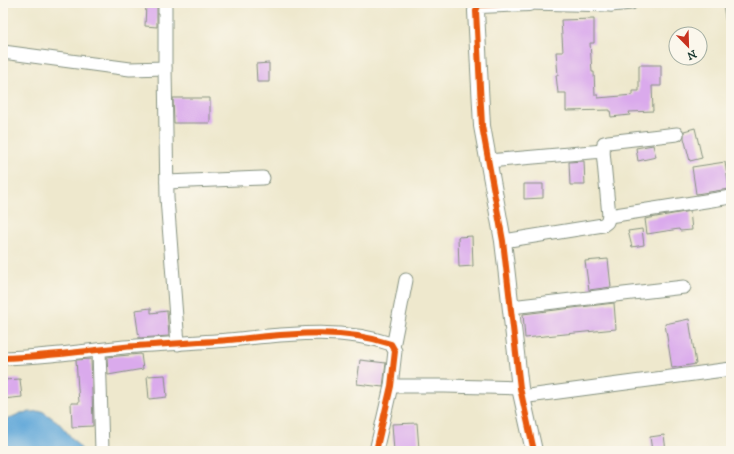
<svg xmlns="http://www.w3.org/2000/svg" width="734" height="454" font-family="'IM FELL DW Pica',serif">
<rect width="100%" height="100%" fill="#fbf7ec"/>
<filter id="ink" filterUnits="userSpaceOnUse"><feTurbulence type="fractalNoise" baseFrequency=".025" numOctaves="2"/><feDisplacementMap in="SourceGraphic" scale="8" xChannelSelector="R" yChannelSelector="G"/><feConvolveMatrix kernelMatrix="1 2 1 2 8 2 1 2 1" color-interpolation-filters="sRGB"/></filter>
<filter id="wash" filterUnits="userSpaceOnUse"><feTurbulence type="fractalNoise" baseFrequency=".012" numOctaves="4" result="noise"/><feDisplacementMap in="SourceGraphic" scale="16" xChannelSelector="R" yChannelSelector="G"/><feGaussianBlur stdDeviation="0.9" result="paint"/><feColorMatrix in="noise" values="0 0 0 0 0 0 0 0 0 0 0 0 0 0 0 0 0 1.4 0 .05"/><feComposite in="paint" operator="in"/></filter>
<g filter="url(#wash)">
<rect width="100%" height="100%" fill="#eee8cd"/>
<path fill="#63a9d9" stroke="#417386" d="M 42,411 L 58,422 L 83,451 L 3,451 L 3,421 L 21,413 Z"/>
<g id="blocks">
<g fill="#daaaec">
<path d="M 146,4 L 157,4 L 157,27 L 145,26 Z"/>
<path d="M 594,19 L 594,43 L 590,43 L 592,72 L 594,72 L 595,95 L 598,95 L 598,98 L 633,95 L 633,91 L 639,91 L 639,65 L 661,65 L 661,86 L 652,86 L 653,111 L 629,112 L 630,115 L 611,117 L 610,110 L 566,111 L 566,93 L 558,93 L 556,75 L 558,75 L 556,52 L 563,52 L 561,20 Z"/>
<path d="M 269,63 L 269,82 L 257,82 L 256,64 Z"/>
<path d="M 173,98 L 210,98 L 210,123 L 174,123 Z"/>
<path d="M 695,128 L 702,158 L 690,161 L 684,138 L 684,131 Z"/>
<path d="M 653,145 L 656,157 L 638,161 L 636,148 Z"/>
<path d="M 584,161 L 585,185 L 570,185 L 569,162 Z"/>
<path d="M 725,162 L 729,189 L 696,194 L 692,167 Z"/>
<path d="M 524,184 L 543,184 L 543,198 L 524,199 Z"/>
<path d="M 690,211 L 692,230 L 680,231 L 679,229 L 647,234 L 645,219 Z"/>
<path d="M 642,229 L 644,245 L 632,247 L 628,231 Z"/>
<path d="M 472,236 L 473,266 L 459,267 L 458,237 Z"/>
<path d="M 608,259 L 611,287 L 589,290 L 585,261 Z"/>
<path d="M 614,303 L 616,329 L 525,338 L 523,314 Z"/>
<path d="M 151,308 L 151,313 L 167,311 L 169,336 L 139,338 L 135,310 Z"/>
<path d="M 689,319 L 696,364 L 672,368 L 665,324 Z"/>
<path d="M 141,354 L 143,369 L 108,375 L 107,357 Z"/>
<path d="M 91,359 L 93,426 L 72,427 L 71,403 L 79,403 L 76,360 Z"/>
<path d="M 360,360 L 386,363 L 383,387 L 357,384 Z"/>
<path d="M 165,375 L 167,397 L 149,399 L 147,376 Z"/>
<path d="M 20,379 L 22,397 L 3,399 L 3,380 Z"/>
<path d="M 417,423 L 419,449 L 394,451 L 392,424 Z"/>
<path d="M 664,435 L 666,451 L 652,451 L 650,437 Z"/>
</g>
</g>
</g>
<g filter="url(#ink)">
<use href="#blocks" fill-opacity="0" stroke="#869280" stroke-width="1"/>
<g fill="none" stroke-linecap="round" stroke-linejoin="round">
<defs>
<path id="service" d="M 727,3 L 731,32"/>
<g id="minor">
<path d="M 529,3 L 611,5"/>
<path d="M 611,3 L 611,5 L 631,3"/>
<path d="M 3,52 L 130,69 L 165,68 L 165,3"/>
<path d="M 165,68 L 167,198 L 178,344"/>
<path d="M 488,161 L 603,151"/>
<path d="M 167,182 L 263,178"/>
<path d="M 609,216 L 731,197"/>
<path d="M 503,241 L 603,225 L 607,222 L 609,216 L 603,151 L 604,143 L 608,142 L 677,134"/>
<path d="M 511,307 L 684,287"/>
<path d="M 393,347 L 406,280"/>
<path d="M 99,350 L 102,451"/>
<path d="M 3,358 C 44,357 84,351 124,347 C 159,344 193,343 228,340 C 282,335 338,326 391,344 L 395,351 L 391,386 L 376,451"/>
<path d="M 391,386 L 445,386 L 520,388"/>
<path d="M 521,397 L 731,369"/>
</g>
<path id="tertiary" d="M 529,3 L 480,5 L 478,6 L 476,11 L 482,126 L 503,241 L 520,388 L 534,451"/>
</defs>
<use href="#service" stroke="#869280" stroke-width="9"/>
<use href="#minor" stroke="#869280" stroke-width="15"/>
<use href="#tertiary" stroke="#869280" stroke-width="18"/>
<use href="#service" stroke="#fff" stroke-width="7"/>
<use href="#minor" stroke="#fff" stroke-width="13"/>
<use href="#tertiary" stroke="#fff" stroke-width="16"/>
<defs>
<g id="cycleway">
<path d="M 529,3 L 480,5 L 478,6 L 476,11 L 482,126 L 503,241 L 520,388 L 534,451"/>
<path d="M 3,358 C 44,357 84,351 124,347 C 159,344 193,343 228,340 C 282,335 338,326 391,344 L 395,351 L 391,386 L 376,451"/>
</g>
</defs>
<use href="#cycleway" stroke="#fbf7ec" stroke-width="8"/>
<use href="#cycleway" stroke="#e8590c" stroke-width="6"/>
</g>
</g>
<rect width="734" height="454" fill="none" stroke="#fbf7ec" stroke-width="16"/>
<g transform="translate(688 46) rotate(157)"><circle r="19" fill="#fbf7ec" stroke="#a3ada2"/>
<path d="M0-3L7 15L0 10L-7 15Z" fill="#c8321e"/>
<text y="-6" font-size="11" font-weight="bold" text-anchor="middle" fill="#1f3d34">N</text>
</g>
</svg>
